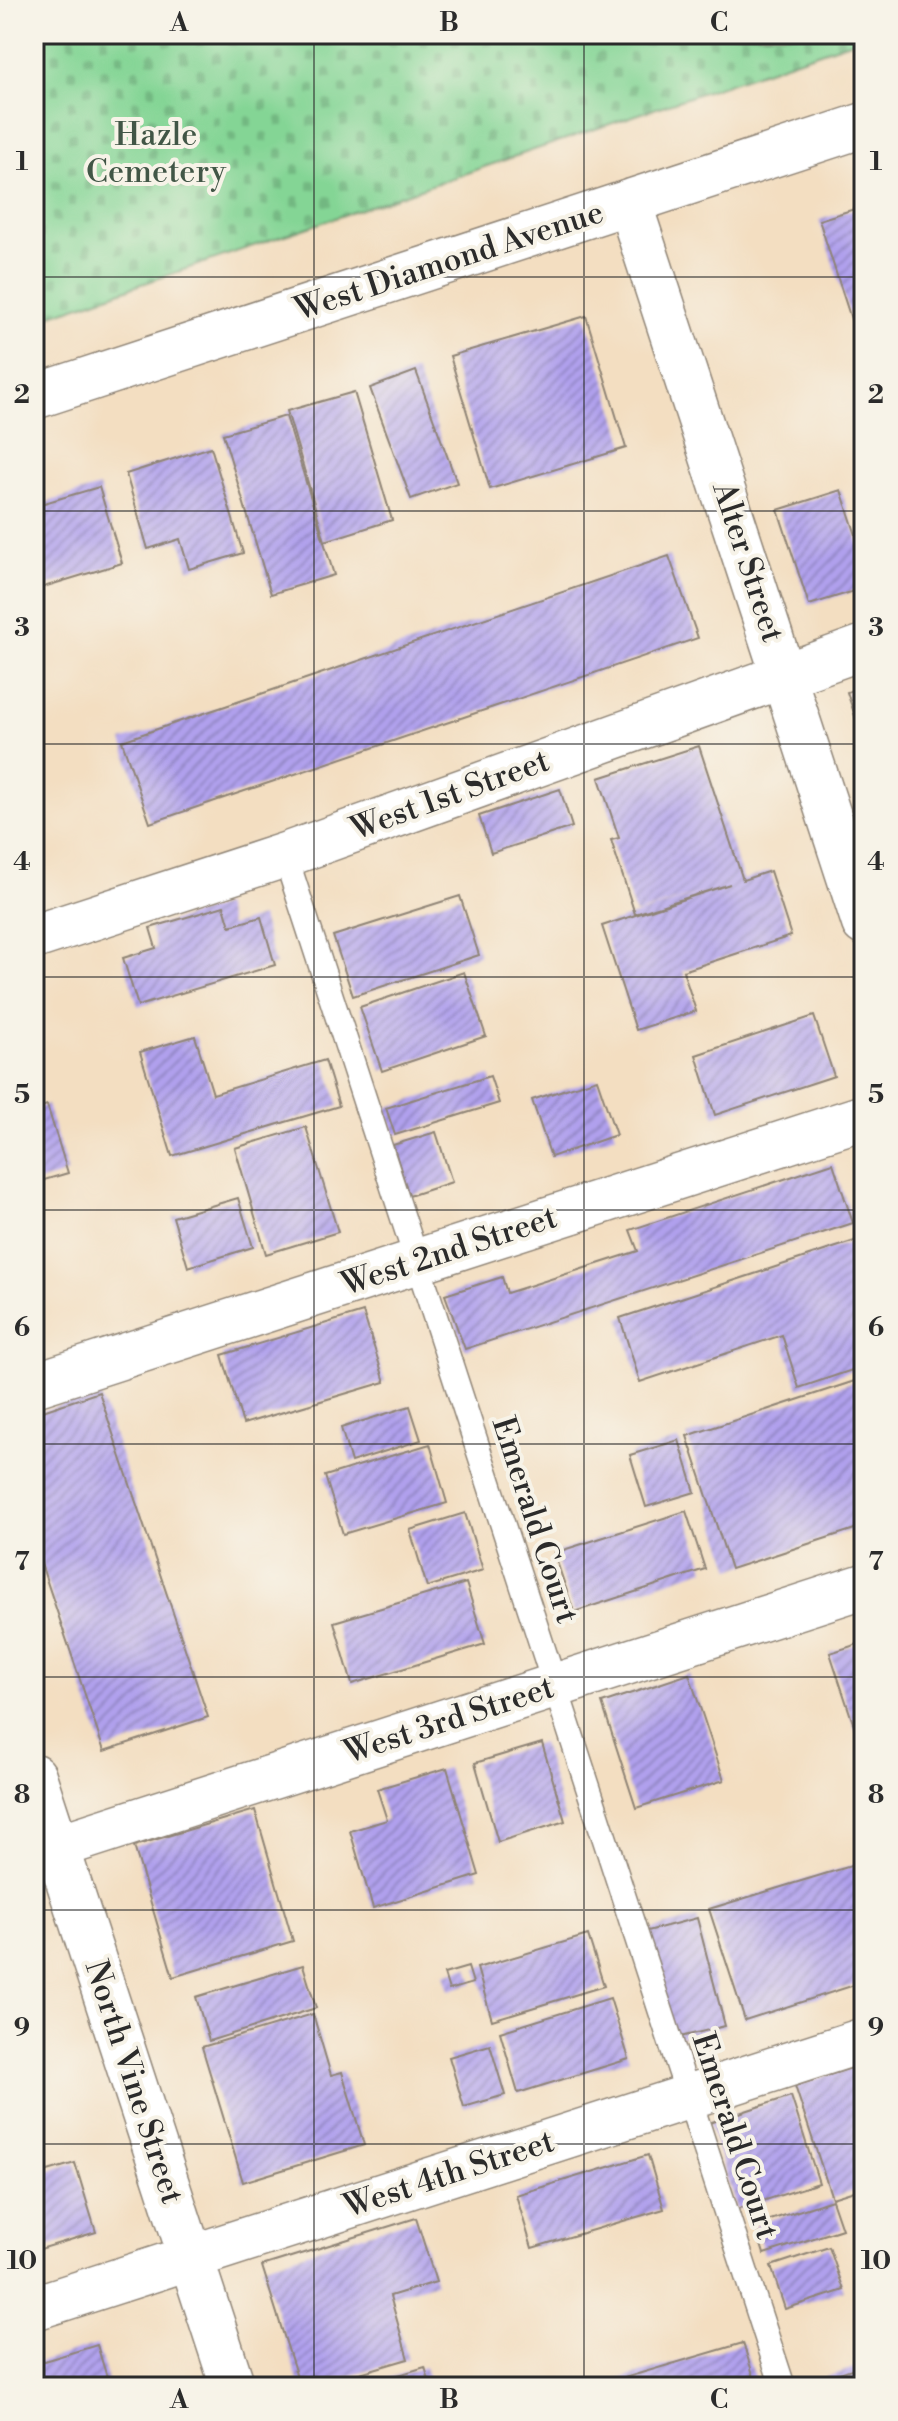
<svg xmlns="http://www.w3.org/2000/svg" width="898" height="2421" font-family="'Libre Bodoni',serif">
<defs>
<pattern id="cemetery-stones" width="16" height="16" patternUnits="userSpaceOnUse" patternTransform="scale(2)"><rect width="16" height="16" fill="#84d595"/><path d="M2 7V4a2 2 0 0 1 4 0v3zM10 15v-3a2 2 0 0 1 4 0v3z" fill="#72b781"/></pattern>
<pattern id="building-hatch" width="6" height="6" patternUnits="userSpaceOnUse" patternTransform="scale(2)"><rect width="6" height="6" fill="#b0a0ed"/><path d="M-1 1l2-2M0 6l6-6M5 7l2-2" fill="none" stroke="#8f83c0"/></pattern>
</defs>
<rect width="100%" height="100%" fill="#f7f3e8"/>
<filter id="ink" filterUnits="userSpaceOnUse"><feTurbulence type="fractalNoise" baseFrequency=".0125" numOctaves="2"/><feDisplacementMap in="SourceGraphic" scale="16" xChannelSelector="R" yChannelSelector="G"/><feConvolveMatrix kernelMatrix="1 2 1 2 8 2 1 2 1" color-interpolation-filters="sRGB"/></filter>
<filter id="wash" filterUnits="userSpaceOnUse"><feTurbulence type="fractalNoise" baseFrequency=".006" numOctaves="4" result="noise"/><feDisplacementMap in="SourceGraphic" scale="32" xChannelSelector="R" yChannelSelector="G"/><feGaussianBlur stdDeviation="1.8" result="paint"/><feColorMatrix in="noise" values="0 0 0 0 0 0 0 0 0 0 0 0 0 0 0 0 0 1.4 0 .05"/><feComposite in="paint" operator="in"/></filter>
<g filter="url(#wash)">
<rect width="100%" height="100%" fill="#f3dec1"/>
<path fill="url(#cemetery-stones)" stroke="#588060" stroke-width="2" d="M 34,34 L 864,34 L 864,37 L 34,321 Z"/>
<g id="blocks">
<g fill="url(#building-hatch)">
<path d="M 864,206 L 864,356 L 863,356 L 819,220 Z"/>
<path d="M 586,316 L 626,448 L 490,489 L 450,356 Z"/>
<path d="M 416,371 L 457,483 L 411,499 L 370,388 Z"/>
<path d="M 354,392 L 392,520 L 325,541 L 287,411 Z"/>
<path d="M 286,416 L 334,575 L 271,594 L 223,434 Z"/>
<path d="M 211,447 L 243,553 L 189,569 L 180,539 L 148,549 L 126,474 Z"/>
<path d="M 99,487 L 122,563 L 34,590 L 34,506 Z"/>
<path d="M 841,490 L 864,559 L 864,588 L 809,605 L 778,510 Z"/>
<path d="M 669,556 L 698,638 L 150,823 L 122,741 Z"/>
<path d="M 864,686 L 864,740 L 863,740 L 847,692 Z"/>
<path d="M 699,746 L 743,880 L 770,871 L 791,936 L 683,971 L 696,1011 L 636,1030 L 602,926 L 730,884 L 635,914 L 611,840 L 619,838 L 599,778 Z"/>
<path d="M 560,789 L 572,827 L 491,853 L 479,816 Z"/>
<path d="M 460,896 L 479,955 L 353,996 L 333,936 Z"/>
<path d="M 224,906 L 230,926 L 261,917 L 275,965 L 138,1006 L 123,958 L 156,948 L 150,928 Z"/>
<path d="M 464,972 L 486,1036 L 382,1071 L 360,1007 Z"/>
<path d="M 814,1016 L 834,1076 L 715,1115 L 696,1055 Z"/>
<path d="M 195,1036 L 213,1094 L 325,1060 L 339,1106 L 172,1156 L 140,1052 Z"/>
<path d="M 490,1076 L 499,1103 L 395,1135 L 386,1108 Z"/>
<path d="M 597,1079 L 616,1135 L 551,1157 L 532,1100 Z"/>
<path d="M 47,1105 L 68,1173 L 34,1183 L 34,1109 Z"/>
<path d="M 306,1127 L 338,1232 L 266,1254 L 235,1148 Z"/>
<path d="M 436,1132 L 452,1182 L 409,1196 L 393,1145 Z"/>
<path d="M 833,1163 L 853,1223 L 465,1349 L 445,1295 L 502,1277 L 507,1293 L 638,1251 L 630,1230 Z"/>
<path d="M 238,1198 L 253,1247 L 188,1267 L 173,1217 Z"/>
<path d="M 864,1238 L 864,1366 L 799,1388 L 782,1335 L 640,1382 L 620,1318 Z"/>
<path d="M 363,1312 L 385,1382 L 243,1424 L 222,1355 Z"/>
<path d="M 864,1378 L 864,1526 L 731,1569 L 687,1436 Z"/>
<path d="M 99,1392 L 208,1717 L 104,1751 L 34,1543 L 34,1414 Z"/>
<path d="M 410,1406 L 421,1440 L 351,1462 L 341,1428 Z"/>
<path d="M 679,1440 L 695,1492 L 646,1507 L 630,1455 Z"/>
<path d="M 430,1444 L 447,1503 L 343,1534 L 325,1476 Z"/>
<path d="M 686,1511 L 705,1569 L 574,1612 L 554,1553 Z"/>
<path d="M 465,1513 L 483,1570 L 427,1587 L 410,1530 Z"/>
<path d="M 466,1583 L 485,1644 L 352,1684 L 334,1622 Z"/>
<path d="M 864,1642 L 864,1726 L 855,1729 L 830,1653 Z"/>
<path d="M 689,1674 L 724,1780 L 636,1808 L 602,1703 Z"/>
<path d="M 542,1743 L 565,1821 L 498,1842 L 475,1763 Z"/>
<path d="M 447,1768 L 479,1875 L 373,1908 L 350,1831 L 387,1820 L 377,1789 Z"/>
<path d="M 255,1810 L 293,1941 L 173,1977 L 134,1846 Z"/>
<path d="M 864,1862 L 864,1982 L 745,2020 L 709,1909 Z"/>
<path d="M 697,1918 L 725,2026 L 672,2039 L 644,1932 Z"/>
<path d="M 588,1935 L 604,1986 L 492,2020 L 477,1968 Z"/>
<path d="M 303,1965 L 316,2008 L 209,2041 L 196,1997 Z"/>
<path d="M 468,1967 L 473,1983 L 449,1990 L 444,1974 Z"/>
<path d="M 610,1998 L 629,2059 L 518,2093 L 500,2032 Z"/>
<path d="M 313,2014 L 331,2075 L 342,2072 L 364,2145 L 243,2182 L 202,2047 Z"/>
<path d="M 490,2045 L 505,2095 L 464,2107 L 449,2057 Z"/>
<path d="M 864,2064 L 864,2188 L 832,2198 L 795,2086 Z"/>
<path d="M 791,2096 L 819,2183 L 737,2209 L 709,2123 Z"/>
<path d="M 648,2155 L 664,2209 L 532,2248 L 516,2195 Z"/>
<path d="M 75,2163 L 96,2232 L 34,2251 L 34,2175 Z"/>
<path d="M 832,2200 L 842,2229 L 764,2254 L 755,2225 Z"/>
<path d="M 416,2218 L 436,2282 L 390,2296 L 408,2359 L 312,2387 L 300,2387 L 262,2266 Z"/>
<path d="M 829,2247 L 844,2290 L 785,2309 L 771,2266 Z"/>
<path d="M 743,2343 L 757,2387 L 597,2387 L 597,2386 Z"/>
<path d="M 97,2345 L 110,2387 L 34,2387 L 34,2364 Z"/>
<path d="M 864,2365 L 864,2387 L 806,2387 L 805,2384 Z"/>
<path d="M 425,2367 L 431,2387 L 362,2387 L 362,2386 Z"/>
</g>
</g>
</g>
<g filter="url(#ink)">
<use href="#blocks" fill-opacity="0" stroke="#8f8476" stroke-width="2"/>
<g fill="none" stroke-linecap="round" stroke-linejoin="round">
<defs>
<path id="lane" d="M 285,855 L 783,2387"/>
<g id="street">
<path d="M 629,202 L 864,923"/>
<path d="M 34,937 L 285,855 L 864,647"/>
<path d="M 34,1385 L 864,1117"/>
<path d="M 34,1776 L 233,2387"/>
<path d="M 34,1854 L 864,1586"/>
<path d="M 34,2308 L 864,2040"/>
</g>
<path id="secondary" d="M 34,397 L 864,125"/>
</defs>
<use href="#lane" stroke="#8f8476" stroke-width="27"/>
<use href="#street" stroke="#8f8476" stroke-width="47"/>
<use href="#secondary" stroke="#8f8476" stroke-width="47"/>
<use href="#lane" stroke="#fff" stroke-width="24"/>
<use href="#street" stroke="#fff" stroke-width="44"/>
<use href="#secondary" stroke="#fff" stroke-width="44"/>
</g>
</g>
<path fill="none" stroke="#2b2b2b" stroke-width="2" stroke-opacity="0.55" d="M 314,34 L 314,2387M 584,34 L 584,2387M 34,277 L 864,277M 34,511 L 864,511M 34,744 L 864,744M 34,977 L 864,977M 34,1210 L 864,1210M 34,1444 L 864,1444M 34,1677 L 864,1677M 34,1910 L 864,1910M 34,2144 L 864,2144"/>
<g text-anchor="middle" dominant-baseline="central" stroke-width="8" stroke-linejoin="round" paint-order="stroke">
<g font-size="32" fill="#415646" stroke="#f7f3e8">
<text x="156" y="135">Hazle<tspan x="156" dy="37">Cemetery</tspan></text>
</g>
<g font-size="32" fill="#2b2b2b" stroke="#f7f3e8">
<text transform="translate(449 261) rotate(-18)">West Diamond Avenue</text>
<text transform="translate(748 562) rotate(72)">Alter Street</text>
<text transform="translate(450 795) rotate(-20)">West 1st Street</text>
<text transform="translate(449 1251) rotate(-18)">West 2nd Street</text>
<text transform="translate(535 1520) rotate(72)">Emerald Court</text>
<text transform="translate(449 1720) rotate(-18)">West 3rd Street</text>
<text transform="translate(134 2082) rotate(72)">North Vine Street</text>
<text transform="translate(735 2136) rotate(72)">Emerald Court</text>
<text transform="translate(449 2174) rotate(-18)">West 4th Street</text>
</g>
</g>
<rect width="898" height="2421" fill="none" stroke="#f7f3e8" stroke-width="88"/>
<rect x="44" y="44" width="810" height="2333" fill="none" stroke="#2b2b2b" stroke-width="3"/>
<g font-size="26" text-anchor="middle" font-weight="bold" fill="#2b2b2b">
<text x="179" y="31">A</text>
<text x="449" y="31">B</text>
<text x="719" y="31">C</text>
<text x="22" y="170">1</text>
<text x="876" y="170">1</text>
<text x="22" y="403">2</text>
<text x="876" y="403">2</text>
<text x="22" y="636">3</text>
<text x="876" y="636">3</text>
<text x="22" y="870">4</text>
<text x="876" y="870">4</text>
<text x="22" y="1103">5</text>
<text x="876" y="1103">5</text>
<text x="22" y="1336">6</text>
<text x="876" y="1336">6</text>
<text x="22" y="1570">7</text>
<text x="876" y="1570">7</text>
<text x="22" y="1803">8</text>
<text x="876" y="1803">8</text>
<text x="22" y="2036">9</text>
<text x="876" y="2036">9</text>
<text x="22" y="2269">10</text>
<text x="876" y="2269">10</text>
<text x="179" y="2408">A</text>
<text x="449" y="2408">B</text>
<text x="719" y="2408">C</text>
</g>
</svg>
